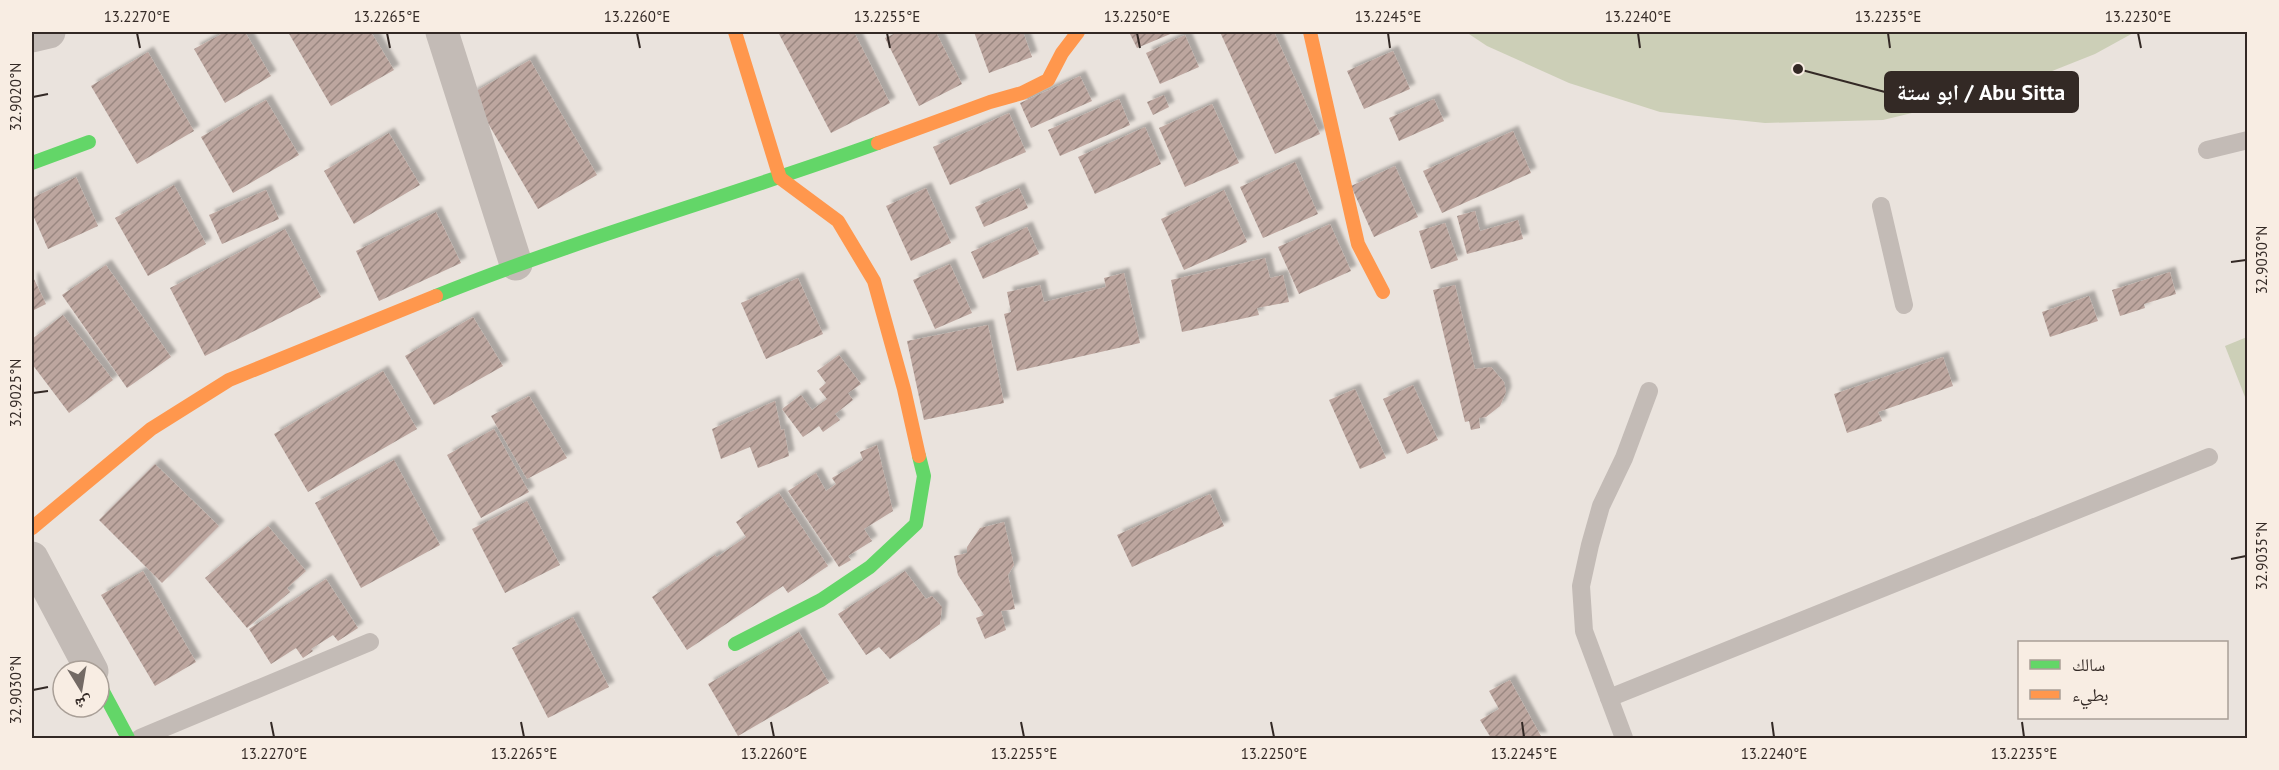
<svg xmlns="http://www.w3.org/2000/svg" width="2279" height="770" font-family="'PT Sans','Noto Naskh Arabic',sans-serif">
<defs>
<pattern id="building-hatch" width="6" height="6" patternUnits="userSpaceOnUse" patternTransform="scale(1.5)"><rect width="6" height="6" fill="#bda69f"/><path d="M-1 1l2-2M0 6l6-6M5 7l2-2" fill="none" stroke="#9a8781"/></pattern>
<filter id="shadow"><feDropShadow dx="5.5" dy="-5.5" stdDeviation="1.5" flood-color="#0004"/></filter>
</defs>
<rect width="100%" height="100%" fill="#eae3dd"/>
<g fill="#cccfb7">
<path d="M 1466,32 L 2135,32 L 2095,54 L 1999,92 L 1883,120 L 1765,123 L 1660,112 L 1569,83 L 1487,46 Z"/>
<path d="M 2247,337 L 2247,402 L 2225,346 Z"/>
</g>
<g fill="url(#building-hatch)" filter="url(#shadow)">
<path d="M 225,32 L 245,32 L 271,76 L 225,103 L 194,49 Z"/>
<path d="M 288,32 L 371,32 L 394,70 L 331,106 Z"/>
<path d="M 778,32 L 854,32 L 890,103 L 831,133 Z"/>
<path d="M 898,32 L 936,32 L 962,84 L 919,106 L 885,38 Z"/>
<path d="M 974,32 L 1023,32 L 1032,57 L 989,73 Z"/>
<path d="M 1129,32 L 1175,32 L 1137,48 Z"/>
<path d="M 1220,32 L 1274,32 L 1320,134 L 1275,154 Z"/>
<path d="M 1185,35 L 1199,67 L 1160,84 L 1146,53 Z"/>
<path d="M 1393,51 L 1410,89 L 1364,109 L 1347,71 Z"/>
<path d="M 148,52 L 194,131 L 137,164 L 91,86 Z"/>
<path d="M 530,60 L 597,175 L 538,209 L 471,94 Z"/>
<path d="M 1080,76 L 1092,101 L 1031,128 L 1020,103 Z"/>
<path d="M 1164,95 L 1169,107 L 1153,115 L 1147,102 Z"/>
<path d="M 1119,99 L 1130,125 L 1060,156 L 1048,130 Z"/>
<path d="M 1434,99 L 1444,121 L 1399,141 L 1389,118 Z"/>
<path d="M 266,100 L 299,155 L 233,193 L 201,137 Z"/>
<path d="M 1212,104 L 1239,163 L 1185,187 L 1159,128 Z"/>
<path d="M 1009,113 L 1026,152 L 950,185 L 933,147 Z"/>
<path d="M 1145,127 L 1161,164 L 1095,194 L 1078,157 Z"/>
<path d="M 1513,131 L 1531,173 L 1442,213 L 1423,171 Z"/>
<path d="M 389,133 L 420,185 L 354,224 L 324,171 Z"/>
<path d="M 1295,162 L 1318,214 L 1263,238 L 1240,187 Z"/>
<path d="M 1395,166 L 1418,217 L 1374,237 L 1351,186 Z"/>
<path d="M 76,177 L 98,226 L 48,249 L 32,213 L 32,198 Z"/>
<path d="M 174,185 L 206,244 L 148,276 L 115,218 Z"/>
<path d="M 926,188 L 951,243 L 911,261 L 886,206 Z"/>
<path d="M 1019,188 L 1028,208 L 984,227 L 975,207 Z"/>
<path d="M 266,190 L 279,219 L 222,244 L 209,215 Z"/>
<path d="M 1224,190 L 1247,242 L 1184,270 L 1161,219 Z"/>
<path d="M 1475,211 L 1480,231 L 1518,220 L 1523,239 L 1467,254 L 1457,216 Z"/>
<path d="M 436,212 L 461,263 L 379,301 L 356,251 Z"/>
<path d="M 1445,223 L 1458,260 L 1431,269 L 1419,231 Z"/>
<path d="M 1330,224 L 1351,271 L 1299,294 L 1278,247 Z"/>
<path d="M 1027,227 L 1039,254 L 983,279 L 971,252 Z"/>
<path d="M 285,229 L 321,297 L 205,356 L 170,288 Z"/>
<path d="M 1265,258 L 1270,278 L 1283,275 L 1289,302 L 1257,308 L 1259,315 L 1182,332 L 1171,280 Z"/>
<path d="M 950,264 L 972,313 L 935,329 L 913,280 Z"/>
<path d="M 106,265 L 171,357 L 127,388 L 62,295 Z"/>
<path d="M 2170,272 L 2176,294 L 2144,304 L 2145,308 L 2120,316 L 2112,290 Z"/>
<path d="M 1124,273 L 1140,343 L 1017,371 L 1004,314 L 1011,312 L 1007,292 L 1040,285 L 1044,302 L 1106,287 L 1104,278 Z"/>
<path d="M 33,277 L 46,304 L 32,311 L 32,278 Z"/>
<path d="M 798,278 L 823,334 L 766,359 L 741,303 Z"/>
<path d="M 1455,285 L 1475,369 L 1491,367 L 1504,382 L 1506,392 L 1500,406 L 1486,417 L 1479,418 L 1480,428 L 1471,430 L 1469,421 L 1465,422 L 1433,290 Z"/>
<path d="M 2089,296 L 2098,321 L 2050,337 L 2042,312 Z"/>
<path d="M 63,315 L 113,380 L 69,413 L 32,364 L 32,339 Z"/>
<path d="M 473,317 L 503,366 L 434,405 L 405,356 Z"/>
<path d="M 988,325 L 1004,403 L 924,420 L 907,341 Z"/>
<path d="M 839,355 L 861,384 L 848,393 L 853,400 L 835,414 L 840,420 L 823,432 L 819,426 L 803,437 L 782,409 L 801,395 L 812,410 L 827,399 L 819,389 L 826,383 L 817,371 Z"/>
<path d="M 1943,357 L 1953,386 L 1878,412 L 1882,421 L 1847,433 L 1834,394 Z"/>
<path d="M 383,371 L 417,429 L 308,492 L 274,434 Z"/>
<path d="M 1413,385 L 1438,440 L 1407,454 L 1383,399 Z"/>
<path d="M 1355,389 L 1386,458 L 1360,469 L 1329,400 Z"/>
<path d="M 529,396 L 567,458 L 527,479 L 491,416 Z"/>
<path d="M 775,401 L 781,430 L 784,429 L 789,456 L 758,468 L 750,447 L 721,459 L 712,429 Z"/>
<path d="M 494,429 L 529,492 L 481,518 L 447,455 Z"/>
<path d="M 877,445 L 893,511 L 864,529 L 872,541 L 848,556 L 851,560 L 839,567 L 788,491 L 816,473 L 826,491 L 836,484 L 832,478 L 863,460 L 860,452 Z"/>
<path d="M 394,460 L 440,545 L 361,588 L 315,503 Z"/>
<path d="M 155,464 L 219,526 L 162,583 L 99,520 Z"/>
<path d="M 779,493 L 828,566 L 788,593 L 783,586 L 687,650 L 652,597 L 715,555 L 717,557 L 746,537 L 736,522 Z"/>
<path d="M 1210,494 L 1224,526 L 1132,567 L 1117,535 Z"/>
<path d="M 527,501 L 560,565 L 505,593 L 472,529 Z"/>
<path d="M 1004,522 L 1014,565 L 1008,575 L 1015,609 L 1001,611 L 1006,630 L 985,639 L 976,618 L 984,615 L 958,575 L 954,556 L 967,553 L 967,547 L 980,528 Z"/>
<path d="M 268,526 L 306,571 L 287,588 L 290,592 L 247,628 L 205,578 Z"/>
<path d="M 143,571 L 196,662 L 155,686 L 101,595 Z"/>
<path d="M 905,571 L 926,599 L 932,596 L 942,607 L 940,624 L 890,659 L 879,647 L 866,655 L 838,614 Z"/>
<path d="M 326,579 L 358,628 L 338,641 L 333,635 L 311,649 L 313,651 L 303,658 L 296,648 L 271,664 L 249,629 Z"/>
<path d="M 573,617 L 609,687 L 548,718 L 512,648 Z"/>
<path d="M 799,632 L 829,683 L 738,736 L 708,684 Z"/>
<path d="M 1510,680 L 1542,738 L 1491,738 L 1480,720 L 1499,709 L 1489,691 Z"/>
</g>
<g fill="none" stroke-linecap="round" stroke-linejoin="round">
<g stroke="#c3bbb6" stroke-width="18">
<path d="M 2207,150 L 2248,140"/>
<path d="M 1881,206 L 1904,305"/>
<path d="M 1609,698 L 2209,457"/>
<path d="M 140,738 L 370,642"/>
<path d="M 1624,738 L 1584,631 L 1581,586 L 1590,545 L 1601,506 L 1624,458 L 1649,391"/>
</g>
<g stroke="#c3bbb6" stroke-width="33">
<path d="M 442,32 L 516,264"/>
<path d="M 32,36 L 49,32"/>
<path d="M 32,558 L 92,671"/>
</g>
<g stroke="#63d668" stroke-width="14">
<path d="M 32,163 L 89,142"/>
<path d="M 436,296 C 580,238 731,196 878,143"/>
<path d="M 735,644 L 821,600 L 870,567 L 916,524 L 924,476 L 919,456"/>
<path d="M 99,684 L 128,738"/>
</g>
<g stroke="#ff974d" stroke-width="14">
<path d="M 735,32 L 780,178 L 838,221 L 874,281 L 904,389 L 919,456"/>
<path d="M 1310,32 L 1358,244 L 1383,292"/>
<path d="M 878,143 L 990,102 L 1022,93 L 1048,80 L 1062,53 L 1078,32"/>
<path d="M 32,528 L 151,429 L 229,380 L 436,296"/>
</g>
</g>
<path fill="none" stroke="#332925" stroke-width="2" d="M 137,33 L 140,48M 387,33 L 390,48M 637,33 L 640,48M 887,33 L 890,48M 1137,33 L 1140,48M 1388,33 L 1390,48M 1638,33 L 1640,48M 1888,33 L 1890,48M 2138,33 L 2141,48M 33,97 L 48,94M 2231,262 L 2246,260M 33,393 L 48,391M 2231,559 L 2246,556M 33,690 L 48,687M 271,722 L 274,737M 521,722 L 524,737M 771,722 L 774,737M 1021,722 L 1024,737M 1271,722 L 1274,737M 1522,722 L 1524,737M 1772,722 L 1774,737M 2022,722 L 2024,737"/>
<path fill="none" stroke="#332925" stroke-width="2" d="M1798 69L1885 92"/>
<circle fill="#332925" stroke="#f8ede3" stroke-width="2" cx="1798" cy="69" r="6"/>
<rect fill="#332925" stroke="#332925" stroke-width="2" x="1885" y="72" width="193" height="40" rx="6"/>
<g font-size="22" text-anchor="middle" font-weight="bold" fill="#fff">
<text x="1981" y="100">ابو ستة / Abu Sitta</text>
</g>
<rect width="2279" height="770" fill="none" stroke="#f8ede3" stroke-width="66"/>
<rect x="2018" y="641" width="210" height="78" fill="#f8ede3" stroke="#a99f97" stroke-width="1.5"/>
<rect x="2030" y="660" width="30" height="9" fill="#63d668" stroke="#a99f97" stroke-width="1.5"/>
<text x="2072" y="671" font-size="18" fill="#332925">سالك</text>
<rect x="2030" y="690" width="30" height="9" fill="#ff974d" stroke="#a99f97" stroke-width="1.5"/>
<text x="2072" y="701" font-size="18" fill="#332925">بطيء</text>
<g transform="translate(81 689) rotate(169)"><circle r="28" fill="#f8ede3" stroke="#a99f97" stroke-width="1.5"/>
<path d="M0-4.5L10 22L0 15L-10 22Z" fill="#736a65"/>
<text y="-9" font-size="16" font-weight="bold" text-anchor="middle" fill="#332925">ش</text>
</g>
<rect x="33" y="33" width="2213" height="704" fill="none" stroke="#332925" stroke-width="2"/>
<g font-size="15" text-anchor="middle" fill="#332925">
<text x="137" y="22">13.2270°E</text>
<text x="387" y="22">13.2265°E</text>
<text x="637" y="22">13.2260°E</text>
<text x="887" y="22">13.2255°E</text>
<text x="1137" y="22">13.2250°E</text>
<text x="1388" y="22">13.2245°E</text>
<text x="1638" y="22">13.2240°E</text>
<text x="1888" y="22">13.2235°E</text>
<text x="2138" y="22">13.2230°E</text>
<text transform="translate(16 97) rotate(-90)" y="5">32.9020°N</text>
<text transform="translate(2262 260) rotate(-90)" y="5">32.9030°N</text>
<text transform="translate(16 393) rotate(-90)" y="5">32.9025°N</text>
<text transform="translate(2262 556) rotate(-90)" y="5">32.9035°N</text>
<text transform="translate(16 690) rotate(-90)" y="5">32.9030°N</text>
<text x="274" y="759">13.2270°E</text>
<text x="524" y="759">13.2265°E</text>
<text x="774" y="759">13.2260°E</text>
<text x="1024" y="759">13.2255°E</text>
<text x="1274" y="759">13.2250°E</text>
<text x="1524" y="759">13.2245°E</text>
<text x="1774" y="759">13.2240°E</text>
<text x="2024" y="759">13.2235°E</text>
</g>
</svg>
